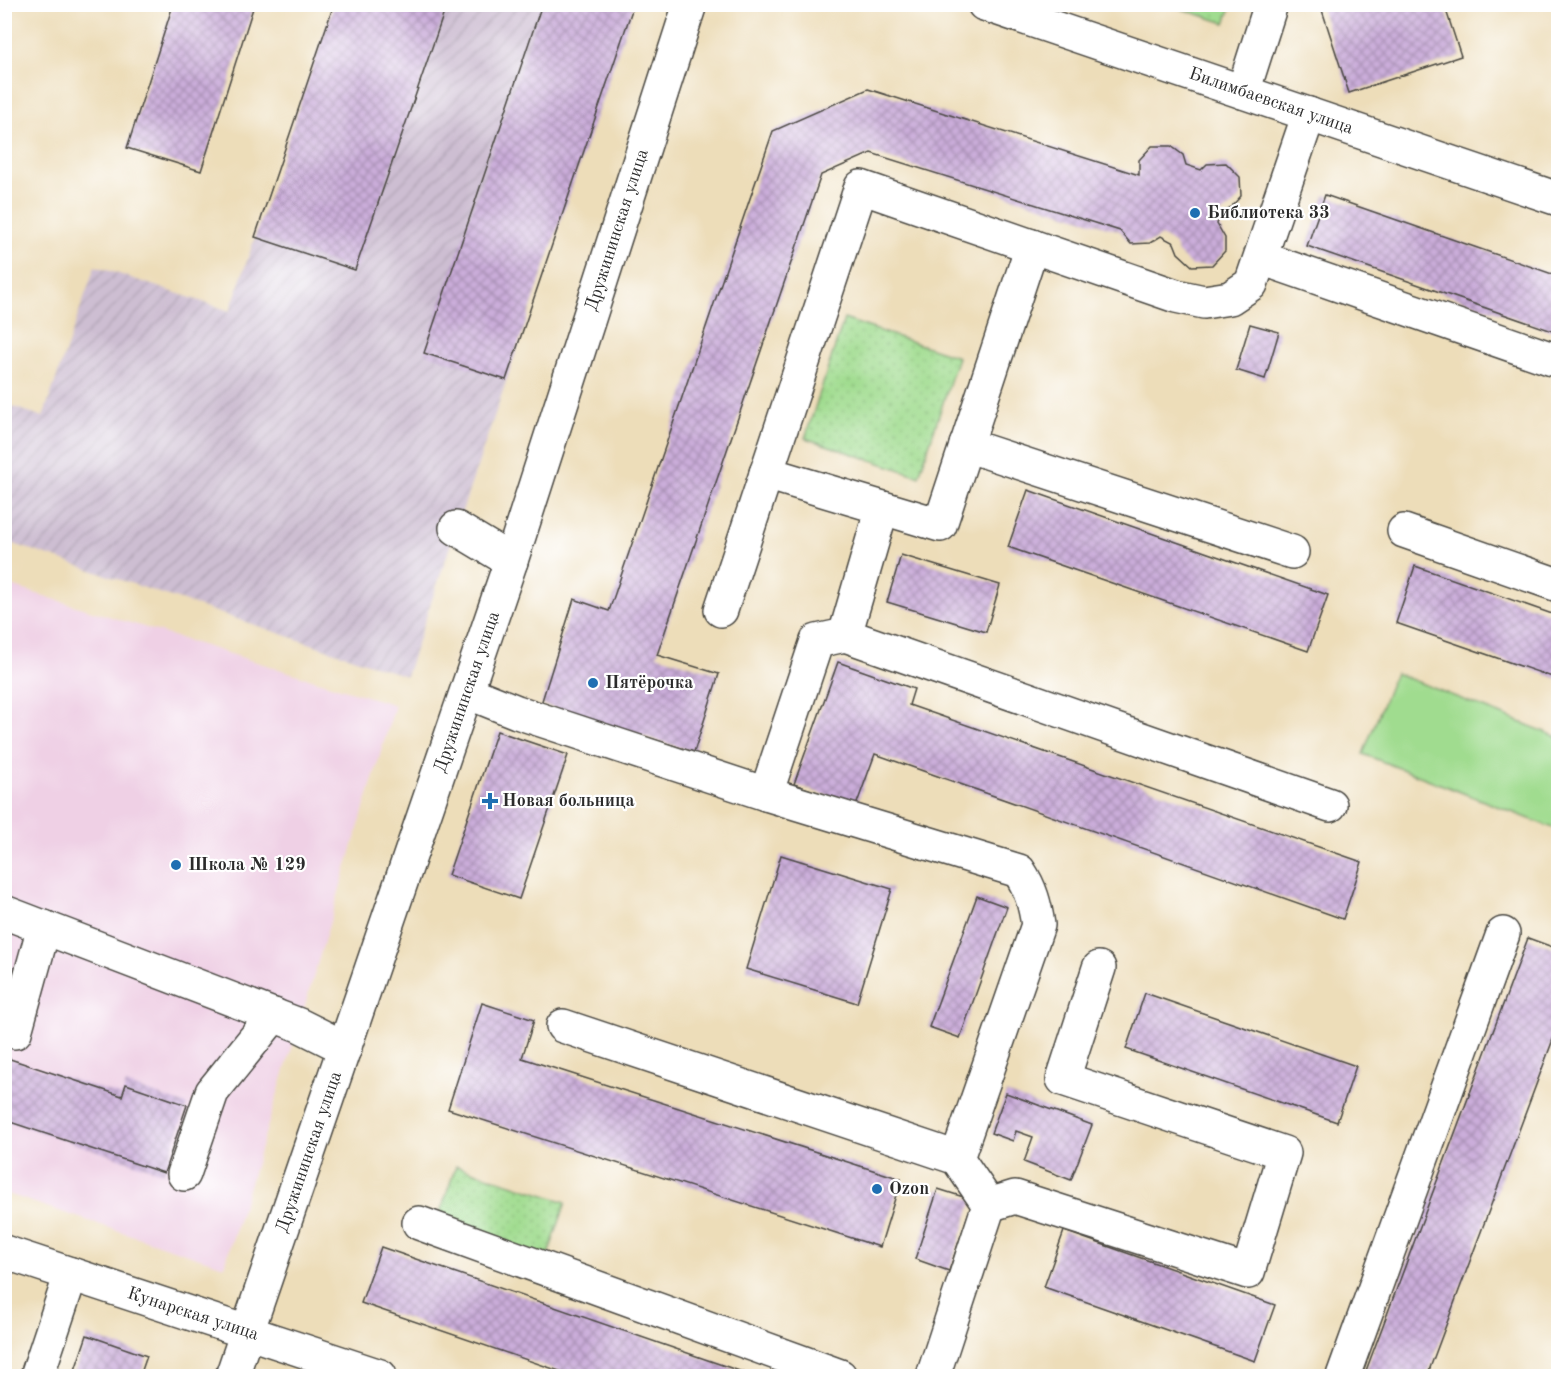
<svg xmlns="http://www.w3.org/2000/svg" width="1563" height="1381" font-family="'Old Standard TT',serif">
<defs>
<pattern id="industrial-furrows" width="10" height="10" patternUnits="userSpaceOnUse" patternTransform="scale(1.5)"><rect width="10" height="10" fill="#cdbed2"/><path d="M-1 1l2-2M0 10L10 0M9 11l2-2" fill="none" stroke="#b0a3b4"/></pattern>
<pattern id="park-dots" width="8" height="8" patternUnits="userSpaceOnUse" patternTransform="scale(1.5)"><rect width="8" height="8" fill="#a0dc8f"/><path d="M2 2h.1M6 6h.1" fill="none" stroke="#8abd7c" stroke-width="1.8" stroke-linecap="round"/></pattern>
<pattern id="building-cross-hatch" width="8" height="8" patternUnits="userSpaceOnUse" patternTransform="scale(1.5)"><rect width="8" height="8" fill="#cbadda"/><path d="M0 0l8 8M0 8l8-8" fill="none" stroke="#a58db1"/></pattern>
</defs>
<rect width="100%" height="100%" fill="#fff"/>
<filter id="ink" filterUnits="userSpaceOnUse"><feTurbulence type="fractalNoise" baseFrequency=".0167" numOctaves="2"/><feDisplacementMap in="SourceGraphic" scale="12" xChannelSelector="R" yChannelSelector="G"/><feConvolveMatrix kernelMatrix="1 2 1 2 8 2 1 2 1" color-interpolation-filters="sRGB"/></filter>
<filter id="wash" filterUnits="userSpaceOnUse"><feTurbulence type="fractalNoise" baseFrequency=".008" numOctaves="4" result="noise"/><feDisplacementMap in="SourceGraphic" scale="24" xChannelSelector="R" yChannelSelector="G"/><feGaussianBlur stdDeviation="1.35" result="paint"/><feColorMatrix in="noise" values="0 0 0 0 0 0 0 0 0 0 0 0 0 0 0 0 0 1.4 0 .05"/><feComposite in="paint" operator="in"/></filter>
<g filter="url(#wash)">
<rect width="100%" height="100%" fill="#edddb9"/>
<path fill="#efd0e5" d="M 5,584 L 395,705 L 299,1025 L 224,1266 L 5,1193 Z"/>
<path fill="url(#industrial-furrows)" d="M 334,5 L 634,5 L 406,676 L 5,541 L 5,404 L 43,417 L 95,266 L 230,311 Z"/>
<path fill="#a0dc8f" stroke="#66845d" stroke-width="1.5" d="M 1395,673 L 1558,737 L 1558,830 L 1363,754 Z"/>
<g fill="url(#park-dots)" stroke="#66845d" stroke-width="1.5">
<path d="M 1169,5 L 1232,5 L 1225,23 Z"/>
<path d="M 844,319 L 958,357 L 919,476 L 805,438 Z"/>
<path d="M 456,1166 L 566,1202 L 547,1258 L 437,1222 Z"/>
</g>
<g id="blocks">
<g fill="url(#building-cross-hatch)">
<path d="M 334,4 L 447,4 L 355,270 L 255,237 Z"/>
<path d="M 542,4 L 634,4 L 506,380 L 424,353 Z"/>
<path d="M 1320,4 L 1444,4 L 1461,56 L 1349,93 Z"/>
<path d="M 173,5 L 254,5 L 201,171 L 127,148 Z"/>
<path d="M 868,89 L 1139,175 L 1139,160 L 1152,146 L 1171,146 L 1183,155 L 1186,165 L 1201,170 L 1207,164 L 1226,163 L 1240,177 L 1241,196 L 1231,207 L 1220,214 L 1217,224 L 1225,238 L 1225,251 L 1212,265 L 1192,266 L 1178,253 L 1174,243 L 1161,236 L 1150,243 L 1131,244 L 1120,231 L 871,153 L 821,175 L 657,655 L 719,674 L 694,752 L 541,704 L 574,599 L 609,611 L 773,131 Z"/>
<path d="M 1325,195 L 1558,276 L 1558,333 L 1307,246 Z"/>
<path d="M 1250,324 L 1279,332 L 1265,379 L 1236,370 Z"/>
<path d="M 1028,490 L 1328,595 L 1308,651 L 1008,547 Z"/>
<path d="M 901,555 L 1000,585 L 986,632 L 887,602 Z"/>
<path d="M 1415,566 L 1558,616 L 1558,679 L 1396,623 Z"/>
<path d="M 838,662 L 914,689 L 909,705 L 1362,862 L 1343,919 L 875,754 L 856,806 L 794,784 Z"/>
<path d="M 497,731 L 568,755 L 519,899 L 448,875 Z"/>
<path d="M 781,855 L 892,889 L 857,1003 L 746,969 Z"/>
<path d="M 977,896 L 1007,907 L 960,1038 L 929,1027 Z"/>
<path d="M 1528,938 L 1558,949 L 1558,1026 L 1427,1376 L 1364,1376 Z"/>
<path d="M 4,967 L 19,971 L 4,1013 Z"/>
<path d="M 1145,993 L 1356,1066 L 1337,1122 L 1126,1049 Z"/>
<path d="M 482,1003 L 534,1020 L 522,1058 L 901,1179 L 880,1247 L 448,1109 Z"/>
<path d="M 4,1057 L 122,1096 L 126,1084 L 187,1105 L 164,1173 L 4,1120 Z"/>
<path d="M 1006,1093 L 1092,1125 L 1071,1180 L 1024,1162 L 1033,1137 L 1016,1131 L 1013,1141 L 991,1133 Z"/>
<path d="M 938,1189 L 973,1200 L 949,1271 L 915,1259 Z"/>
<path d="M 1064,1231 L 1275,1305 L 1255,1361 L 1044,1287 Z"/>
<path d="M 381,1247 L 754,1376 L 574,1376 L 361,1303 Z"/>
<path d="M 87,1335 L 147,1356 L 140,1376 L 73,1376 Z"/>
</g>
</g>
</g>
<g filter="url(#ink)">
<use href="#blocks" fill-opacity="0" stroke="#484640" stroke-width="1.5"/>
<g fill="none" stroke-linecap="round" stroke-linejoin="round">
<defs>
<g id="minor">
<path d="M 984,4 L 1558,199"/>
<path d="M 1243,92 L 1271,4"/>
<path d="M 1261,258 L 1558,361"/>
<path d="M 966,445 L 1292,552"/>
<path d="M 766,473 L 940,525 L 1032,246"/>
<path d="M 882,508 L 845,635 L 1330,805"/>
<path d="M 456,528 L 511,561"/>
<path d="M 1404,531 L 1558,585"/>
<path d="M 721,610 L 861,187 L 1176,296 L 1204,302 L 1230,298 L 1251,284 L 1309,114"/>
<path d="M 467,692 L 517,712 L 766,794 L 1019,871 C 1031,889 1035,905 1038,925 L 957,1158 L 989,1205 L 933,1376"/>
<path d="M 766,794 L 817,641 L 845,635"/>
<path d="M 4,912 L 299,1025 L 345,1048"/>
<path d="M 563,1026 L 957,1158"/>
<path d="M 15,1032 L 44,927"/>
<path d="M 184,1174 L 212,1092 L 274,1015"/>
<path d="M 989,1205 L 1015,1197 L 1248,1272 L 1284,1153 L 1063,1079 L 1099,968"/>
<path d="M 419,1223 L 840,1376"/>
<path d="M 4,1252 L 380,1376"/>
<path d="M 37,1376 L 71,1274"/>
<path d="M 232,1376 L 511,561 L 690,4"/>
<path d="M 1343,1376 L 1503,934"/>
</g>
</defs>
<use href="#minor" stroke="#484640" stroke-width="36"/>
<use href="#minor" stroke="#fff" stroke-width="33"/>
</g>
</g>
<g fill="#1f6fb2" stroke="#fff" stroke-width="2">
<circle cx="1195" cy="213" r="6"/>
<circle cx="593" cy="683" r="6"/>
<path d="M487 792h6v6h6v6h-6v6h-6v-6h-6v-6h6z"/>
<circle cx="176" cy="865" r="6"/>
<circle cx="877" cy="1189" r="6"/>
</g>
<g text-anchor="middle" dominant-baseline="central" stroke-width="4.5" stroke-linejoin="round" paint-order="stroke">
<g font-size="18" fill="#2b2b2b" stroke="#fff">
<text transform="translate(1271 101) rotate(19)">Билимбаевская улица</text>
<text transform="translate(617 230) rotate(-72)">Дружининская улица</text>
<text transform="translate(467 692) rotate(-71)">Дружининская улица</text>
<text transform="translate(309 1152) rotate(-71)">Дружининская улица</text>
<text transform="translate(193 1314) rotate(18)">Кунарская улица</text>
</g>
<g font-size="18" font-weight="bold" fill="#2b2b2b" stroke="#fff" text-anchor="start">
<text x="1207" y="213">Библиотека 33</text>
<text x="605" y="683">Пятёрочка</text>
<text x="502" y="801">Новая больница</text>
<text x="188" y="865">Школа № 129</text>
<text x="889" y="1189">Ozon</text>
</g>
</g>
<rect width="1563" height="1381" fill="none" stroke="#fff" stroke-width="24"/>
</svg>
